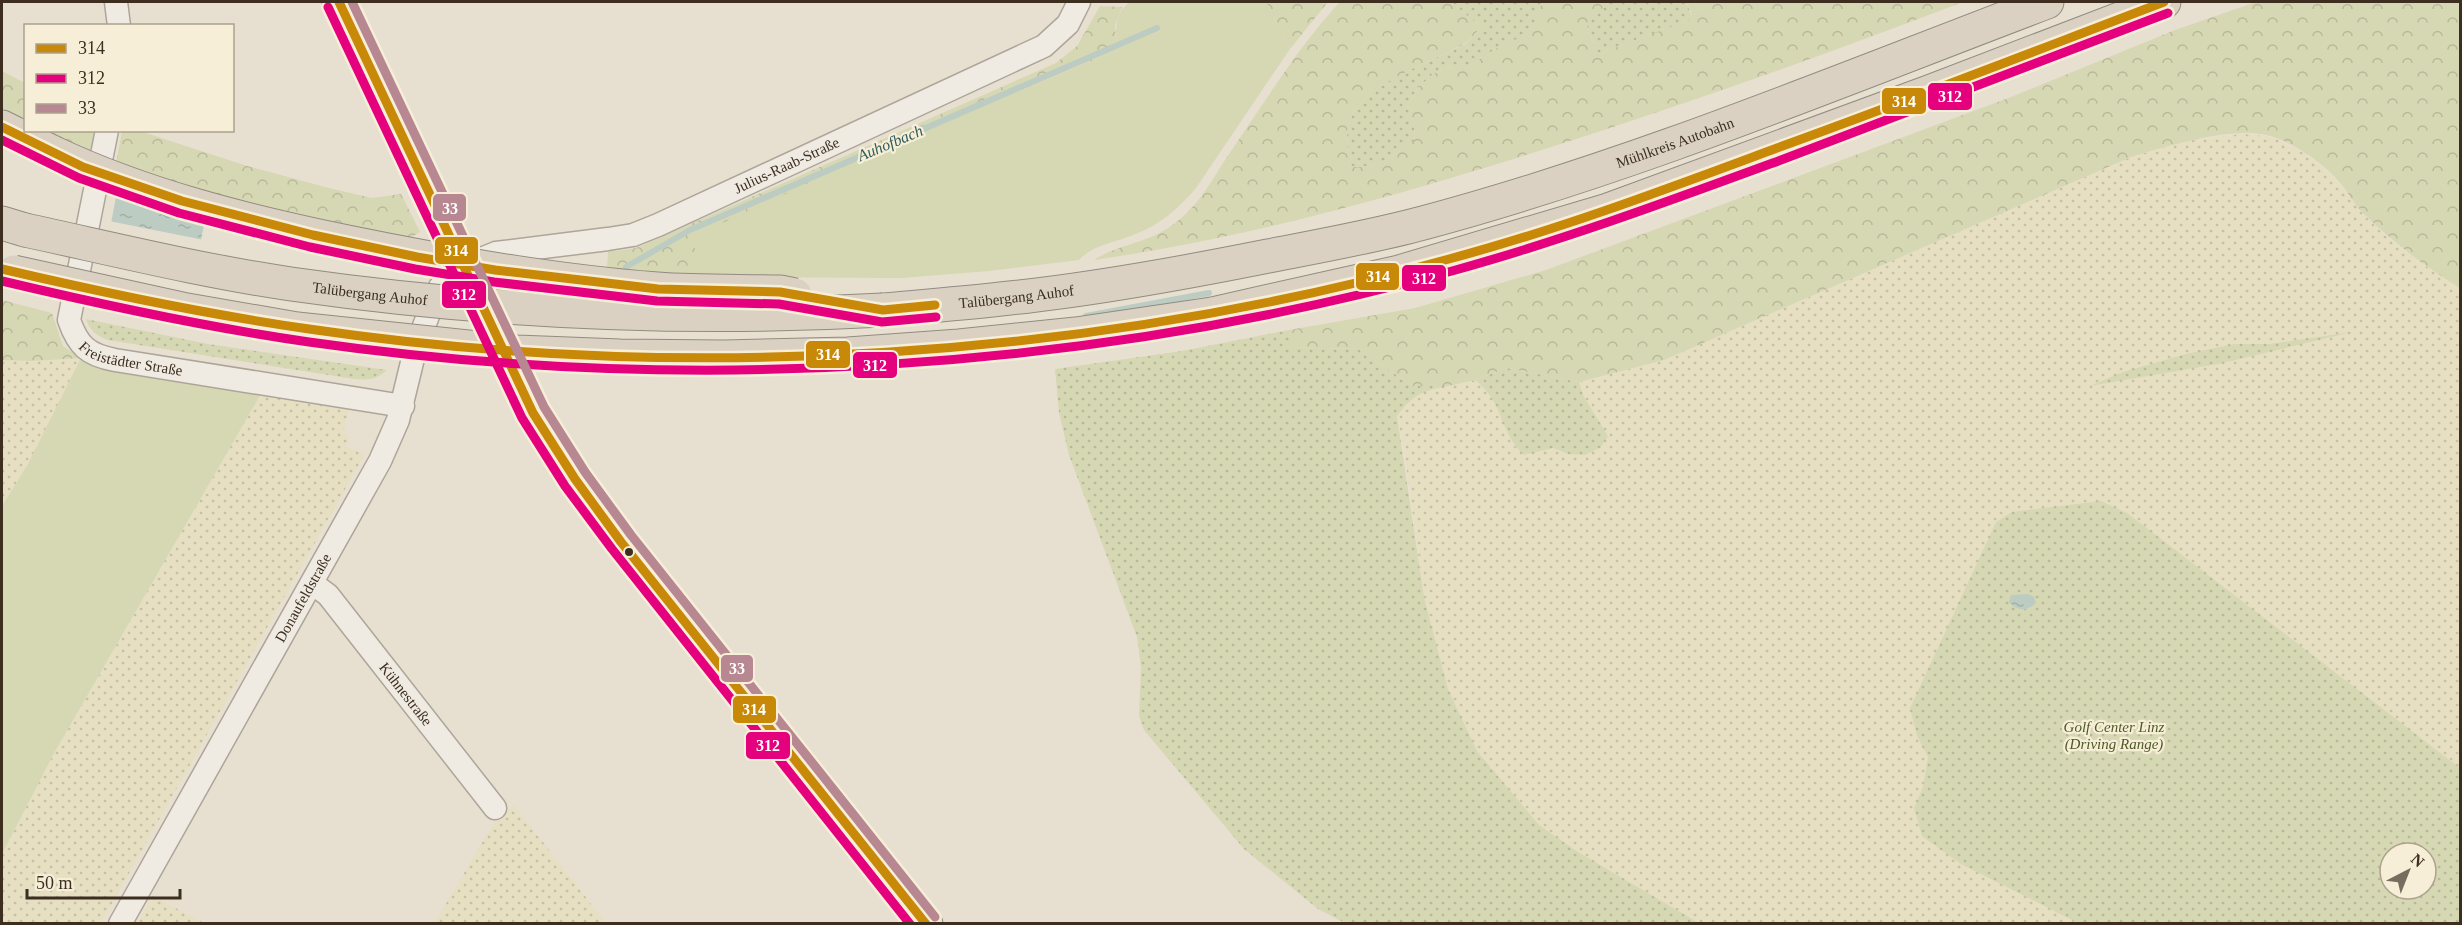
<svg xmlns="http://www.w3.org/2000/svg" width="2462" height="925" font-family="Georgia,serif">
<defs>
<pattern id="farmland-dots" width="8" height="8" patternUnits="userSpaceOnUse" patternTransform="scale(1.5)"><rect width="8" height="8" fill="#e6dfc2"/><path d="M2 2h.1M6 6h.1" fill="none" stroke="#c6c0a6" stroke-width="1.8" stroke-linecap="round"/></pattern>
<pattern id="green-dots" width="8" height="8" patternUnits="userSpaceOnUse" patternTransform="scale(1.5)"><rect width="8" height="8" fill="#d6d7b3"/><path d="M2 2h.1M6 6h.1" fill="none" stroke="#b9b99a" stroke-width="1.8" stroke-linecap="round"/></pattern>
<pattern id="forest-crowns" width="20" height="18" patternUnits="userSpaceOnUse" patternTransform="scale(1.5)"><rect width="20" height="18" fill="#d6d7b3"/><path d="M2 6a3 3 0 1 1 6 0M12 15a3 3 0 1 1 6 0" fill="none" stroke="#b9b99a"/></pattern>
<pattern id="water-ripples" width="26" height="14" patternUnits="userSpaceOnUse" patternTransform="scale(1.5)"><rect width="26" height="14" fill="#bcccc2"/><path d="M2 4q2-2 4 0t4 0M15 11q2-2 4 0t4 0" fill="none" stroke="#a2b0a6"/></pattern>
</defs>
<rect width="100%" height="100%" fill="#e7e0d1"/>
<g fill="url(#farmland-dots)">
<path d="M 2242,134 L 2273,137 L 2304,153 L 2336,178 L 2363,214 L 2389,239 L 2433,271 L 2460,288 L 2460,768 L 2215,581 L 2012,512 L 1996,522 L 1910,708 L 1917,736 L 1928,757 L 1923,787 L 1915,808 L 1961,864 L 2078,923 L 1699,923 L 1578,852 L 1539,825 L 1477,751 L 1448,689 L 1424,597 L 1404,450 L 1397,416 L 1409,401 L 1424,391 L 1475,380 L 1489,393 L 1498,407 L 1512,444 L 1524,454 L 1553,448 L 1568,454 L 1608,436 L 1584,397 L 1579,382 L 1664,360 L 2131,157 L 2186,141 Z"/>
<path d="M 81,358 L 28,464 L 2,506 L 2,360 L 32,361 Z"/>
<path d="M 262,392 L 350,407 L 343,433 L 349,436 L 346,447 L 364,453 L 362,459 L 101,923 L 2,923 L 2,854 L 53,755 Z"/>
<path d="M 514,805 L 606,923 L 434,924 L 493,824 Z"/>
<path d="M 153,896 L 204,923 L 137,923 Z"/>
</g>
<g fill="url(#green-dots)" fill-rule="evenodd">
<path d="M 1451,2 L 1542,2 L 1532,30 L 1520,40 L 1509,40 L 1468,67 L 1449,67 L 1433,74 L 1418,88 L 1407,106 L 1415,125 L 1414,141 C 1392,156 1377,171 1349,166 C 1348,151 1344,129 1352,115 C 1372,79 1431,63 1465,44 C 1471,40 1476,33 1481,27 Z"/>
<path d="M 1609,2 L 1686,2 L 1693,19 L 1598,54 L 1586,24 Z"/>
<path d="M 86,319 L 208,344 L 387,370 C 376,380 368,380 354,379 L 108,340 C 97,336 89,330 86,319 Z"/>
<path d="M 1289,330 L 1289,347 L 1358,349 L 1413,386 L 1448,386 C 1422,391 1413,395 1397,416 L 1424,597 L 1448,689 L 1477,751 L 1539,825 L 1578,852 L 1699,923 L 1345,923 L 1318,909 L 1244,849 L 1144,730 L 1139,716 L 1141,668 L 1137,637 L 1069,455 L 1059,413 L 1055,369 L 1182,351 Z"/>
<path d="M 2352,332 L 2223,363 L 2090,386 L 2123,372 L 2186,354 L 2234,344 L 2270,344 Z"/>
<path d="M 1507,368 L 1579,382 L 1584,397 L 1608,436 L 1601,447 L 1585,455 L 1568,454 L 1553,448 L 1524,455 C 1499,433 1505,403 1475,380 Z"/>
<path d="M 2101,501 L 2127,513 L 2460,768 L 2460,923 L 2078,923 L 1961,864 L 1922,836 L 1914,808 L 1923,787 L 1928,757 L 1917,736 L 1910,708 L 1996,522 L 2012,512 ZM 2390,853 L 2426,853 L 2426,889 L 2390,889 Z"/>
</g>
<g fill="url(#forest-crowns)">
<path d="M 1266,2 L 1328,2 L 1290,49 Z"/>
<path d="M 1340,2 L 1451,2 L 1481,27 C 1476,32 1471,40 1465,43 C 1431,64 1374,78 1352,115 C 1344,129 1348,150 1349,166 C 1377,171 1392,156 1414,141 L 1415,125 L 1407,106 L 1418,88 L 1433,74 L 1449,67 L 1468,67 L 1509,40 L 1521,39 L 1532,30 L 1542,2 L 1609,2 L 1586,24 L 1598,54 L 1692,19 L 1691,12 L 1720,2 L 1963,2 C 1825,55 1686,104 1545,149 C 1397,196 1248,238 1094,260 C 1122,242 1152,244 1180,219 C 1200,203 1213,178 1227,157 C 1263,105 1297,48 1340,2 Z"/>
<path d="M 2256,2 L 2460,2 L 2460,288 C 2426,267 2395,244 2366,216 C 2354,205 2347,189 2335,177 C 2319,161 2296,145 2274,137 C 2237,124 2168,146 2131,157 L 1664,360 L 1579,382 L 1507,368 L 1475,380 L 1448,386 L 1413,386 L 1358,349 L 1289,347 L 1289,330 L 1415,308 L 1546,270 L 2011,97 L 2175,30 Z"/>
<path d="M 1100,6 L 1122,7 L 1115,25 L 1117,51 L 924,130 L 697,277 L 607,269 L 608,252 L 636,248 L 1056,63 L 1077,46 Z"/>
<path d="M 2,71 L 25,83 L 25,124 L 2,111 Z"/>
<path d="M 38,131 L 97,131 L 93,155 Z"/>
<path d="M 122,131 L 140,131 L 244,165 L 325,187 L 372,198 L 401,194 L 420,232 L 404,242 L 241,204 L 116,163 Z"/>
<path d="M 2,300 L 52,313 L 63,346 L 81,358 L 32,361 L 2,360 Z"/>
</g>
<g fill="#d6d7b3">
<path d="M 1130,2 L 1266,2 L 1290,49 L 1196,188 C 1178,209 1160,225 1133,235 C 1114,243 1094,244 1079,260 L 989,271 L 902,278 L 697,277 L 694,236 L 924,130 L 1117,51 C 1116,32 1113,13 1130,2 Z"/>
<path d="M 1686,2 L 1720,2 L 1691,12 Z"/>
<path d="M 81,358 L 262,392 L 53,755 L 2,854 L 2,506 L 28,464 Z"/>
</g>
<g fill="url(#water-ripples)">
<path d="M 118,186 L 208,204 L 183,332 L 94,314 Z"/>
<path d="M 2028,594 L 2034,597 L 2036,603 C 2027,612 2017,611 2009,602 L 2011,595 Z"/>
</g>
<g fill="#e7e0d1">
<path d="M 109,221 L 204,240 L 184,334 L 91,315 Z"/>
<path d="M 215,242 L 311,258 L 291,356 L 197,338 Z"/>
</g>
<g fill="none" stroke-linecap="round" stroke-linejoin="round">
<g stroke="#bcccc2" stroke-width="6">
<path d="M 626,267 L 690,230 L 1157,28"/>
<path d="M 1086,316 L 1209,293"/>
</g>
<defs>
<g id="street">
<path d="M 116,2 L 119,26"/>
<path id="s1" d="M 107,130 L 69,320 C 78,346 88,355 115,360 L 403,406"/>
<path id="s2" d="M 312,583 L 328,595 L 495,808"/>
<path id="s3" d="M 120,924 L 380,461 L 398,420 L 415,350 L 435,297 L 440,287 L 464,266 L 496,253 L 608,239 L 633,235 L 658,225 L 1044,46 L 1068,24 L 1079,2"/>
</g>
<path id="primary" d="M 339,2 L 533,413 C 585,504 654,583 719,664 C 789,750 857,837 926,924"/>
<g id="highway">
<path d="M 2,127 L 52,152"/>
<path d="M 2,223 L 25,230"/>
<path id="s4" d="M 883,310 C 925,306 968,303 1010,298 C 1097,289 1183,273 1268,256 C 1320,246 1371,237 1423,223 C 1636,166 1841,80 2047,2"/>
<path d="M 1212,314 L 1399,272 L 1608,210 L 1929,92 L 2164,2"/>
</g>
</defs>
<use href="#street" stroke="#ada599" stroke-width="25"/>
<use href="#primary" stroke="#928b80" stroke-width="35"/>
<use href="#highway" stroke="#928b80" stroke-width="35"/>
<use href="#street" stroke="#efebe3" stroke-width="22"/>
<use href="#primary" stroke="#e6e1d4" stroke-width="33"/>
<use href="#highway" stroke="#dad1c2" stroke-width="33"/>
<defs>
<g id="highway-bridge">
<path d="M 52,152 C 145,196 246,221 347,242 C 449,263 552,281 657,289 C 697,292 739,291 780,292 L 795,295"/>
<path id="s5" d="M 25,230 C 113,249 202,271 291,284 C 487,312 685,321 883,310"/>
<path d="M 14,272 L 187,310 L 297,329 L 517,352 L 620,356 L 724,357 L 848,354 L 959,346 L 1076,334 L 1212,314"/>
</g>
</defs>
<use href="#highway-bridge" stroke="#928b80" stroke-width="35" stroke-linecap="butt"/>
<use href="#highway-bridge" stroke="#dad1c2" stroke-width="33"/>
<defs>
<g id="bus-1">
<path d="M 339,2 L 533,413 L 575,479 L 621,542 L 926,924"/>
<path d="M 2,127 L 83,167 L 182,201 L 313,235 L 417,257 L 495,270 L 658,289 L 780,292 L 883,310 L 935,305"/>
<path d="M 2,269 C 104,293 205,314 309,329 C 684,384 1084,360 1449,259 C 1561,229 1669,188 1777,148 C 1907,101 2035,51 2164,2"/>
</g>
<g id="bus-2">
<path d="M 328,7 L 522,418 L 565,486 L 612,549 L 910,924"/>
<path d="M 2,140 L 79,178 L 179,213 L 310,247 L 415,269 L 494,282 L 657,301 L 779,304 L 882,322 L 936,317"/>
<path d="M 2,281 C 103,305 205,327 309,342 C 688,396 1083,372 1452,271 C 1564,240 1672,200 1781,160 C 1910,112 2039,63 2168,13"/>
</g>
<path id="bus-3" d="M 352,2 L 544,407 L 585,472 L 631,535 L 935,917"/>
</defs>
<use href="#bus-1" stroke="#f7eed8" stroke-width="14"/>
<use href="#bus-2" stroke="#f7eed8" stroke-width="14"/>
<use href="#bus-3" stroke="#f7eed8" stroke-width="14"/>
<use href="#bus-1" stroke="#c88808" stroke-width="9"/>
<use href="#bus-2" stroke="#e5007d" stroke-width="9"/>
<use href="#bus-3" stroke="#b78891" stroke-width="9"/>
</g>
<circle fill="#3d2e20" stroke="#f7eed8" stroke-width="2" cx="629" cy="552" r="5"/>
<g text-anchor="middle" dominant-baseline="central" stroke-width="4.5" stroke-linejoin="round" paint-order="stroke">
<g font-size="15" fill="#3d2e20" stroke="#f7eed8">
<text stroke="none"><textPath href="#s4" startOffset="812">Mühlkreis Autobahn</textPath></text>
<text stroke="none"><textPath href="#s3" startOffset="1089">Julius-Raab-Straße</textPath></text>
<text stroke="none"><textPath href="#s5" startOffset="351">Talübergang Auhof</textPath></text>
<text stroke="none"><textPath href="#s4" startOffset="134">Talübergang Auhof</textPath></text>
<text stroke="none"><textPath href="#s1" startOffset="274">Freistädter Straße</textPath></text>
<text stroke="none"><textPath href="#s3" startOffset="374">Donaufeldstraße</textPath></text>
<text stroke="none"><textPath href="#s2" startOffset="146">Kühnestraße</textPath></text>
</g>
<g font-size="15" font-style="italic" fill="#4d5a26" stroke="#f7eed8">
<text x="2114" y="727">Golf Center Linz<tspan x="2114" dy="17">(Driving Range)</tspan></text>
</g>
<g font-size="16" font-style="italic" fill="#2f5d5a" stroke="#f7eed8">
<text transform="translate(890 143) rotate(-23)">Auhofbach</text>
</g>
</g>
<g stroke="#f7eed8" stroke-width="2">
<rect x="1927" y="82" width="46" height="29" rx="6" fill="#e5007d"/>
<rect x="1881" y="87" width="46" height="28" rx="6" fill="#c88808"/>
<rect x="432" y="193" width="35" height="29" rx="6" fill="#b78891"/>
<rect x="434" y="236" width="45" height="29" rx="6" fill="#c88808"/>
<rect x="1355" y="262" width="45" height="29" rx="6" fill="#c88808"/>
<rect x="1401" y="264" width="46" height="28" rx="6" fill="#e5007d"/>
<rect x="441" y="280" width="46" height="29" rx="6" fill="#e5007d"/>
<rect x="805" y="340" width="46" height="29" rx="6" fill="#c88808"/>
<rect x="852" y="351" width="46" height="28" rx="6" fill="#e5007d"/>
<rect x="720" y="654" width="34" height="29" rx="6" fill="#b78891"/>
<rect x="732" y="695" width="45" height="29" rx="6" fill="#c88808"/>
<rect x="745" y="731" width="46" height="29" rx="6" fill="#e5007d"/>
</g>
<g font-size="16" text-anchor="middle" font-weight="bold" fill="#fff">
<text x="1950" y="102">312</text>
<text x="1904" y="107">314</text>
<text x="450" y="214">33</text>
<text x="456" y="256">314</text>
<text x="1378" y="282">314</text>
<text x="1424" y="284">312</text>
<text x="464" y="300">312</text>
<text x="828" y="360">314</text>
<text x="875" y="371">312</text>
<text x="737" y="674">33</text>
<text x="754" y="715">314</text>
<text x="768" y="751">312</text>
</g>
<rect width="2462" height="925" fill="none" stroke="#3d2e20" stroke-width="6"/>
<rect x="24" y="24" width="210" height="108" fill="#f7eed8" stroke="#ada18e" stroke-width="1.5"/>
<rect x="36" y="44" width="30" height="9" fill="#c88808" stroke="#ada18e" stroke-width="1.5"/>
<text x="78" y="54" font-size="18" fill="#3d2e20">314</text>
<rect x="36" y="74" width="30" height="9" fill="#e5007d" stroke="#ada18e" stroke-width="1.5"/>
<text x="78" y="84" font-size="18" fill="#3d2e20">312</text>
<rect x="36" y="104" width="30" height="9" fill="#b78891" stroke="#ada18e" stroke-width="1.5"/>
<text x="78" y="114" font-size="18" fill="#3d2e20">33</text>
<g transform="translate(2408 871) rotate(42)"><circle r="28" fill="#f7eed8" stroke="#ada18e" stroke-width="1.5"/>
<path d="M0-4.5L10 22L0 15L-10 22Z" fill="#786c5e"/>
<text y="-9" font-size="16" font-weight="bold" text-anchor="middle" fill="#3d2e20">N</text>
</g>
<path d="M27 889v9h153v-9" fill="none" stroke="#3d2e20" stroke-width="3"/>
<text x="36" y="889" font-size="18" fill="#3d2e20" stroke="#f7eed8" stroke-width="4.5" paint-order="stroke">50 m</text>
</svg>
